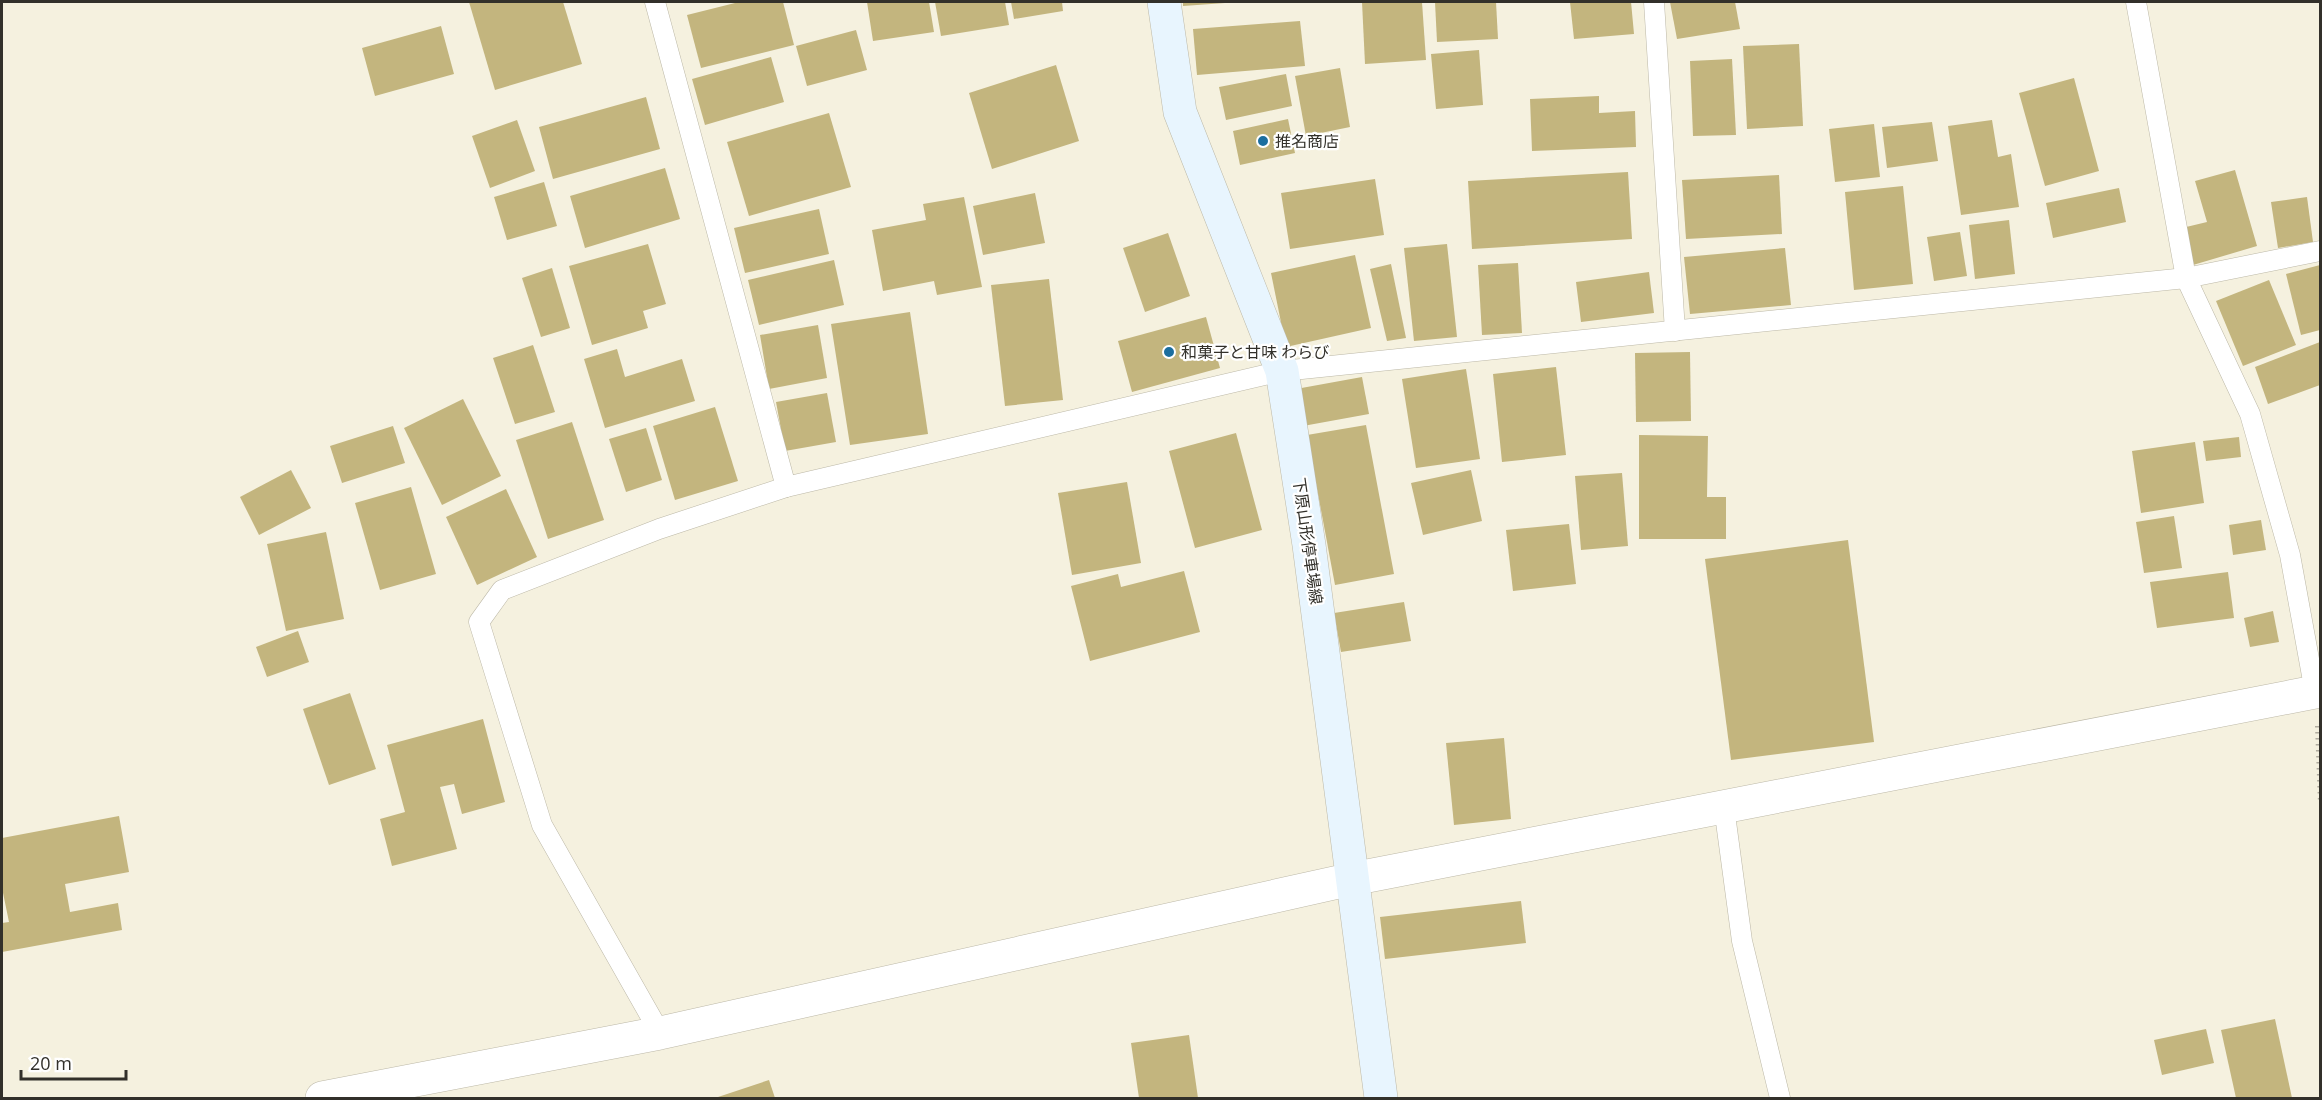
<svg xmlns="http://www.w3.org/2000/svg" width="2322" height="1100" font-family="'Open Sans','Noto Sans JP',sans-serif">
<rect width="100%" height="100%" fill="#f5f1df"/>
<g fill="#c3b57e">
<path d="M 469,2 L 563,2 L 582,64 L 495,90 Z"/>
<path d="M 739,2 L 783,2 L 794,45 L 701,68 L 687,15 Z"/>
<path d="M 867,2 L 929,2 L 934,32 L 873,41 Z"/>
<path d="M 935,2 L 1005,2 L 1009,25 L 941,36 Z"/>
<path d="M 1011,2 L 1062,2 L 1063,11 L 1014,19 Z"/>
<path d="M 1183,2 L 1225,2 L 1225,3 L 1183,6 Z"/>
<path d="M 1362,2 L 1422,2 L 1426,60 L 1365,64 Z"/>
<path d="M 1435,2 L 1496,2 L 1498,39 L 1437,42 Z"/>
<path d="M 1570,2 L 1631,2 L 1634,34 L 1574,39 Z"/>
<path d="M 1670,2 L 1735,2 L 1740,29 L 1677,39 Z"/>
<path d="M 1300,21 L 1305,66 L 1197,75 L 1193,29 Z"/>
<path d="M 441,26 L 454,74 L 375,96 L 362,48 Z"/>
<path d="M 856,30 L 867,70 L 807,86 L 796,46 Z"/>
<path d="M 1799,44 L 1803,126 L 1747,129 L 1743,46 Z"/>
<path d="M 1479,50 L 1483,105 L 1436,109 L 1431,54 Z"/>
<path d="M 771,57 L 784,102 L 705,125 L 692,79 Z"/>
<path d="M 1732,59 L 1736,135 L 1693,136 L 1690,61 Z"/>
<path d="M 1056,65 L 1079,141 L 992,169 L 969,93 Z"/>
<path d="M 1340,68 L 1350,127 L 1306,136 L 1295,76 Z"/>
<path d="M 1286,74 L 1292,106 L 1226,120 L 1219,87 Z"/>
<path d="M 2074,78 L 2099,171 L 2045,186 L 2019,93 Z"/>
<path d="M 1599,96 L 1599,113 L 1635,111 L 1636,147 L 1532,151 L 1530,99 Z"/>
<path d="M 646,97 L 660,149 L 553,179 L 539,127 Z"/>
<path d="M 829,113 L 851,187 L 749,216 L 727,142 Z"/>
<path d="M 1288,119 L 1295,153 L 1240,165 L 1233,131 Z"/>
<path d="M 517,120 L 535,171 L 490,188 L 472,136 Z"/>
<path d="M 1992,120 L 1998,157 L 2011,154 L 2019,207 L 1961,215 L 1948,126 Z"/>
<path d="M 1932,122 L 1938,161 L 1887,168 L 1882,127 Z"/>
<path d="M 1874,124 L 1880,177 L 1835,182 L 1829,129 Z"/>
<path d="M 665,168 L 680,219 L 585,248 L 570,196 Z"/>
<path d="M 2235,170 L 2257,246 L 2193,265 L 2182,228 L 2207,222 L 2195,181 Z"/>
<path d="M 1628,172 L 1632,239 L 1472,249 L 1468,181 Z"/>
<path d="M 1779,175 L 1782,234 L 1686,239 L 1682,180 Z"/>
<path d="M 1375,179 L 1384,235 L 1290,249 L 1281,193 Z"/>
<path d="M 544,182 L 557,226 L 507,240 L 494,197 Z"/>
<path d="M 1903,186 L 1913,284 L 1854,290 L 1845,192 Z"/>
<path d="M 2119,188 L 2126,222 L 2053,238 L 2046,203 Z"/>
<path d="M 1035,193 L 1045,243 L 983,255 L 973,206 Z"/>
<path d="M 964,197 L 982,287 L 937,295 L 934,281 L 883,291 L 872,230 L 926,220 L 923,204 Z"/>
<path d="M 2307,197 L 2313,242 L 2278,248 L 2271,202 Z"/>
<path d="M 819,209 L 829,254 L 745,273 L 734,228 Z"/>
<path d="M 2009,220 L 2015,274 L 1975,279 L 1969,225 Z"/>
<path d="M 1960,232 L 1967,276 L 1934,281 L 1927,237 Z"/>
<path d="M 1168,233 L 1190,296 L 1145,312 L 1123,248 Z"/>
<path d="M 648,244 L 666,304 L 643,311 L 648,328 L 592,345 L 569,266 Z"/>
<path d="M 1447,244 L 1457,337 L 1414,341 L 1404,248 Z"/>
<path d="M 1785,248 L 1791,305 L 1690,314 L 1684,257 Z"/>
<path d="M 1355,255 L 1371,328 L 1286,347 L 1271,273 Z"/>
<path d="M 834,260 L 844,305 L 759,325 L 748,280 Z"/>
<path d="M 1518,263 L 1522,333 L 1482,335 L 1478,265 Z"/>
<path d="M 1391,264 L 1406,338 L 1387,341 L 1370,269 Z"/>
<path d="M 2320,265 L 2320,330 L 2301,335 L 2286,274 Z"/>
<path d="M 552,268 L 570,328 L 541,337 L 522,278 Z"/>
<path d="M 1649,272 L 1654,313 L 1581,322 L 1576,282 Z"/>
<path d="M 1049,279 L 1063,400 L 1005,406 L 991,285 Z"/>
<path d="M 2269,280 L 2296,345 L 2243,366 L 2216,301 Z"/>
<path d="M 910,312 L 928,434 L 850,445 L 831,324 Z"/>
<path d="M 1206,317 L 1220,368 L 1132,392 L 1118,341 Z"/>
<path d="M 818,325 L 827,378 L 769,389 L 760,335 Z"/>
<path d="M 2320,342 L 2320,385 L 2268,404 L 2255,367 Z"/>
<path d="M 533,345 L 555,412 L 515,424 L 493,358 Z"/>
<path d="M 617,349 L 625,377 L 682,359 L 695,401 L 605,428 L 584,359 Z"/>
<path d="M 1690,352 L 1691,421 L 1636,422 L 1635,353 Z"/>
<path d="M 1556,367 L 1566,455 L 1502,462 L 1493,374 Z"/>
<path d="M 1466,369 L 1480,459 L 1416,468 L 1402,379 Z"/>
<path d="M 1362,377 L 1369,414 L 1303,426 L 1296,389 Z"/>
<path d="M 827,393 L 836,442 L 785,451 L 776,402 Z"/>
<path d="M 463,399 L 501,476 L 442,505 L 404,428 Z"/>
<path d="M 715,407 L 738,481 L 675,500 L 653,426 Z"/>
<path d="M 572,422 L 604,520 L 548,539 L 516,440 Z"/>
<path d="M 1366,425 L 1394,574 L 1335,585 L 1307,435 Z"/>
<path d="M 393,426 L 405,463 L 342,483 L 330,446 Z"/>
<path d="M 646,428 L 662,480 L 626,492 L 609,439 Z"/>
<path d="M 1236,433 L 1262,530 L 1195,548 L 1169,451 Z"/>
<path d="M 1639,435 L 1708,436 L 1707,497 L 1726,497 L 1726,539 L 1639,539 Z"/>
<path d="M 2239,437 L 2241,457 L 2206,461 L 2203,441 Z"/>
<path d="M 2195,442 L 2204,503 L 2141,513 L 2132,451 Z"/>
<path d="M 291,470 L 311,508 L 259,535 L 240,497 Z"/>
<path d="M 1471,470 L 1482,521 L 1423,535 L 1411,483 Z"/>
<path d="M 1622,473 L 1628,546 L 1581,550 L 1575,476 Z"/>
<path d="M 1127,482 L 1141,563 L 1072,575 L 1058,493 Z"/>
<path d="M 411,487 L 436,574 L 380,590 L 355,503 Z"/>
<path d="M 506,489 L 537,557 L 477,585 L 446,517 Z"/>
<path d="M 2174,516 L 2182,568 L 2144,573 L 2136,522 Z"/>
<path d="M 2261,520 L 2266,550 L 2233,555 L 2229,525 Z"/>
<path d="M 1569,524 L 1576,584 L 1513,591 L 1506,530 Z"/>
<path d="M 326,532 L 344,619 L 286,631 L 267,544 Z"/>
<path d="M 1848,540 L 1874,742 L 1731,760 L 1705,559 Z"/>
<path d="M 1184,571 L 1200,632 L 1090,661 L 1071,586 L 1118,574 L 1121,587 Z"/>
<path d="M 2228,572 L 2234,618 L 2157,628 L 2150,582 Z"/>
<path d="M 1404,602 L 1411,641 L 1341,652 L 1334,613 Z"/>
<path d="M 2273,611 L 2279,642 L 2250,647 L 2244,618 Z"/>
<path d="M 298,631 L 309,662 L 267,677 L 256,647 Z"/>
<path d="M 350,693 L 376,769 L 329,785 L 303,709 Z"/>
<path d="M 483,719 L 505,802 L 462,814 L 454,784 L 440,787 L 457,849 L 392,866 L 380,819 L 405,812 L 387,745 Z"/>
<path d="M 1504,738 L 1511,819 L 1454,825 L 1446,743 Z"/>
<path d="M 119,816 L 129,872 L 65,884 L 70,912 L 118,903 L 122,930 L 2,952 L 2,923 L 9,922 L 2,888 L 2,838 Z"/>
<path d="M 1521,901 L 1526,943 L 1385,959 L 1380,917 Z"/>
<path d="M 2275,1019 L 2292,1098 L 2236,1098 L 2221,1030 Z"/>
<path d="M 2206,1029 L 2214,1063 L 2162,1075 L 2154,1040 Z"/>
<path d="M 1189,1035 L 1198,1098 L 1139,1098 L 1131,1043 Z"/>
<path d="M 769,1080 L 775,1098 L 715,1098 Z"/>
</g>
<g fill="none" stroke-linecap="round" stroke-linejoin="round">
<defs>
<g id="service">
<path d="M 655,2 L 786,487"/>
<path d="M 1654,2 L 1675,331"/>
<path d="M 2136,2 L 2186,278 L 2250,414 L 2290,555 L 2315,692"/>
<path d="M 1724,807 L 1742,941 L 1780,1098"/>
<path d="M 660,1033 L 542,825 L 479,622 L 502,590 L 659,529 L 786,487 L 1282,371 L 2186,278 L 2320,251"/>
</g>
<path id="tertiary" d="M 322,1098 L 660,1033 L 1352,879 L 2320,691"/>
<path id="secondary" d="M 1164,2 L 1180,112 L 1282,371 L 1309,545 L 1381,1098"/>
</defs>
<use href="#service" stroke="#bcb8a7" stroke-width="21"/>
<use href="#tertiary" stroke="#bcb8a7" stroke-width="34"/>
<use href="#secondary" stroke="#bcb8a7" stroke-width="34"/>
<path stroke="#afab9e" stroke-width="4" stroke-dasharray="1.5 4.5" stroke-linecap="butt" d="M 2317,726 L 2320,803"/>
<use href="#service" stroke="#fff" stroke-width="20"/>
<use href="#tertiary" stroke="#fff" stroke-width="33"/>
<use href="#secondary" stroke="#e8f5fe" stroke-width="33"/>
</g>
<g fill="#1b6e9f" stroke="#fff" stroke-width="2">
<circle cx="1263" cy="141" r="6"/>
<circle cx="1169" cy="352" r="6"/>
</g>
<g text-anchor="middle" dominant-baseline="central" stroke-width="4.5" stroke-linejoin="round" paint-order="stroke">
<g font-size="16" fill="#32302a" stroke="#fff" text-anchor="start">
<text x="1275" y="141">推名商店</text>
<text x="1181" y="352">和菓子と甘味 わらび</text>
</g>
<g font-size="16" fill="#32302a" stroke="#fff">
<text transform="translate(1308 541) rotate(82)">下原山形停車場線</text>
</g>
</g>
<rect width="2322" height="1100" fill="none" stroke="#32302a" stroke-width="6"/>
<path d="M21 1070v9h105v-9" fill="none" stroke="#32302a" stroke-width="3"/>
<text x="30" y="1070" font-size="18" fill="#32302a" stroke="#ffffff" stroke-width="4.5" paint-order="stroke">20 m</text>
</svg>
